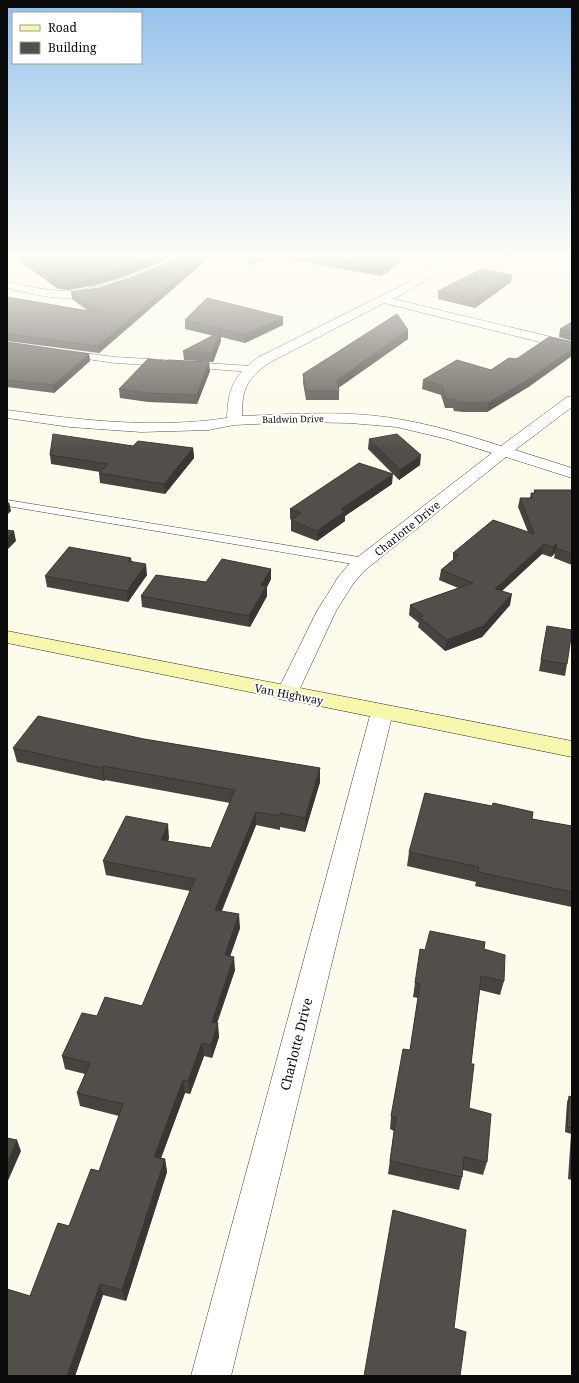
<svg xmlns="http://www.w3.org/2000/svg" width="579" height="1383" font-family="'Noto Serif',serif">
<rect width="100%" height="100%" fill="#fdfbeb"/>
<g fill="none" stroke-linecap="round" stroke-linejoin="round">
<defs>
<g id="service">
<path d="M 69,351 L 115,357 L 165,360 L 170,363 L 165,366 L 115,363 L 66,356 L 65,354 Z"/>
<path d="M 189,362 L 251,366 L 256,369 L 251,372 L 186,367 L 184,365 Z"/>
<path d="M 7,500 L 365,558 L 369,559 L 371,562 L 369,565 L 365,566 L 7,506 Z"/>
</g>
<g id="minor">
<path d="M 177,256 L 191,256 L 190,258 C 151,274 110,296 68,298 C 47,298 27,293 7,288 L 7,282 C 27,286 47,291 68,291 C 106,289 142,270 177,256 Z"/>
<path d="M 442,256 L 453,256 C 438,277 415,287 393,299 L 572,342 L 572,350 L 384,303 L 267,364 C 246,380 242,390 242,416 C 293,414 347,410 398,419 C 433,425 467,435 501,446 L 567,397 L 572,396 L 572,407 L 515,450 L 572,468 L 572,478 L 506,457 L 364,571 L 353,584 L 336,611 L 295,699 L 287,701 L 279,699 L 276,694 L 317,611 L 339,576 L 350,563 L 492,453 L 447,439 L 397,427 L 350,423 L 298,422 L 234,425 L 209,430 L 141,432 L 70,427 L 7,418 L 7,410 C 79,420 154,429 227,418 C 228,388 234,376 257,358 L 417,278 Z"/>
<path d="M 382,705 L 390,707 L 393,712 L 231,1376 L 191,1376 L 371,712 L 374,707 Z"/>
</g>
<path id="secondary" d="M 7,631 L 572,741 L 572,757 L 7,643 Z"/>
</defs>
<use href="#service" stroke="#3e3e3e" stroke-width="1"/>
<use href="#minor" stroke="#3e3e3e" stroke-width="1"/>
<use href="#secondary" stroke="#2d2d2d" stroke-width="1"/>
<use href="#service" fill="#fff" fill-rule="evenodd"/>
<use href="#minor" fill="#fff" fill-rule="evenodd"/>
<use href="#secondary" fill="#f6f6ad" fill-rule="evenodd"/>
</g>
<g fill="#47433f">
<path d="M 13,256 L 173,256 L 123,277 L 96,285 L 68,290 L 58,289 Z"/>
<path d="M 183,256 L 211,256 L 99,353 L 7,341 L 7,297 L 88,311 L 72,299 L 71,292 L 99,288 L 130,278 Z"/>
<path d="M 242,256 L 406,256 L 388,272 L 380,276 L 271,256 L 251,265 Z"/>
<path d="M 512,275 L 511,282 L 475,308 L 438,299 L 438,291 Z"/>
<path d="M 185,320 L 283,325 L 245,343 L 221,337 L 221,341 L 213,362 L 184,360 L 183,351 L 214,336 L 185,329 Z"/>
<path d="M 572,322 L 572,341 L 559,337 L 560,329 Z"/>
<path d="M 408,330 L 408,339 L 339,387 L 339,400 L 306,400 L 303,383 L 303,374 Z"/>
<path d="M 7,342 L 89,354 L 90,361 L 54,393 L 7,387 Z"/>
<path d="M 491,370 L 530,386 L 487,412 L 463,412 L 454,411 L 453,408 L 445,408 L 441,395 L 422,389 L 423,380 Z"/>
<path d="M 210,371 L 197,404 L 148,402 L 120,398 L 119,389 Z"/>
<path d="M 369,439 L 420,465 L 399,480 L 368,449 Z"/>
<path d="M 133,446 L 193,448 L 194,458 L 165,494 L 100,483 L 99,473 L 100,472 L 51,464 L 50,455 Z"/>
<path d="M 392,484 L 345,516 L 345,521 L 317,541 L 291,531 L 291,520 L 292,520 L 290,519 L 290,509 Z"/>
<path d="M 534,490 L 572,490 L 572,565 L 554,558 L 555,553 L 551,557 L 542,554 L 502,591 L 510,605 L 482,637 L 445,651 L 418,627 L 419,623 L 409,615 L 410,605 L 458,588 L 439,580 L 441,570 L 453,560 L 453,553 L 528,532 L 518,507 L 520,498 L 530,498 L 531,493 L 534,493 Z"/>
<path d="M 131,558 L 132,562 L 147,575 L 128,602 L 47,587 L 45,576 Z"/>
<path d="M 271,569 L 271,579 L 267,587 L 267,596 L 250,627 L 142,607 L 141,596 Z"/>
<path d="M 547,626 L 567,664 L 565,676 L 539,671 Z"/>
<path d="M 144,739 L 320,768 L 320,782 L 305,832 L 280,827 L 280,830 L 256,825 L 222,911 L 240,928 L 230,956 L 235,970 L 217,1023 L 219,1037 L 212,1058 L 204,1056 L 190,1094 L 185,1093 L 161,1158 L 165,1159 L 167,1172 L 126,1301 L 103,1295 L 75,1376 L 7,1376 L 30,1296 L 69,1226 L 99,1171 L 119,1116 L 80,1106 L 77,1093 L 85,1074 L 65,1069 L 62,1056 L 97,1016 L 142,1006 L 190,891 L 106,875 L 103,861 L 169,838 L 168,841 L 211,848 L 230,803 L 105,780 L 104,781 L 17,762 L 13,748 Z"/>
<path d="M 532,819 L 572,826 L 572,907 L 475,886 L 476,882 L 407,866 L 409,852 Z"/>
<path d="M 484,949 L 504,981 L 500,995 L 480,990 L 471,1064 L 469,1108 L 487,1162 L 483,1175 L 463,1170 L 462,1177 L 459,1190 L 388,1174 L 394,1131 L 390,1129 L 391,1116 L 410,1050 L 418,998 L 413,997 L 415,983 L 425,950 Z"/>
<path d="M 569,1096 L 572,1097 L 572,1180 L 568,1179 L 571,1134 L 565,1132 L 567,1102 Z"/>
</g>
<g fill="#393733">
<path d="M 157,256 L 173,256 L 123,277 L 96,285 L 68,290 L 67,283 Z"/>
<path d="M 203,256 L 211,256 L 99,353 L 98,346 Z"/>
<path d="M 257,256 L 271,256 L 251,265 L 250,258 Z"/>
<path d="M 400,256 L 406,256 L 388,272 L 380,276 L 380,269 Z"/>
<path d="M 512,275 L 511,282 L 475,308 L 476,300 Z"/>
<path d="M 283,317 L 283,325 L 245,343 L 244,335 Z"/>
<path d="M 408,330 L 408,339 L 337,389 L 337,380 Z"/>
<path d="M 220,332 L 221,341 L 213,362 L 212,353 Z"/>
<path d="M 572,349 L 572,356 L 530,386 L 487,412 L 488,403 Z"/>
<path d="M 89,354 L 90,361 L 54,393 L 53,385 Z"/>
<path d="M 209,362 L 210,371 L 197,404 L 197,395 Z"/>
<path d="M 193,448 L 194,458 L 165,494 L 164,484 Z"/>
<path d="M 421,455 L 420,465 L 399,480 L 400,470 Z"/>
<path d="M 393,474 L 392,484 L 345,516 L 345,521 L 317,541 L 317,531 L 341,509 Z"/>
<path d="M 9,502 L 11,511 L 7,515 L 7,504 Z"/>
<path d="M 14,531 L 16,541 L 7,550 L 7,538 Z"/>
<path d="M 557,543 L 555,553 L 551,557 L 553,547 Z"/>
<path d="M 544,544 L 542,554 L 493,599 L 495,589 Z"/>
<path d="M 146,564 L 147,575 L 128,602 L 127,591 Z"/>
<path d="M 271,569 L 271,579 L 267,587 L 267,596 L 250,627 L 249,616 L 261,585 Z"/>
<path d="M 512,594 L 510,605 L 482,637 L 445,651 L 447,640 Z"/>
<path d="M 103,766 L 105,780 L 104,781 L 102,768 Z"/>
<path d="M 320,768 L 320,782 L 305,832 L 305,818 Z"/>
<path d="M 256,812 L 256,825 L 216,923 L 215,910 Z"/>
<path d="M 168,824 L 169,838 L 163,853 L 161,840 Z"/>
<path d="M 239,914 L 240,928 L 226,968 L 225,955 Z"/>
<path d="M 234,957 L 235,970 L 213,1035 L 212,1022 Z"/>
<path d="M 218,1023 L 219,1037 L 212,1058 L 211,1045 Z"/>
<path d="M 202,1043 L 204,1056 L 190,1094 L 188,1081 Z"/>
<path d="M 183,1080 L 185,1093 L 157,1169 L 154,1157 Z"/>
<path d="M 17,1140 L 21,1151 L 7,1183 L 7,1163 Z"/>
<path d="M 165,1159 L 167,1172 L 126,1301 L 122,1290 Z"/>
<path d="M 100,1284 L 103,1295 L 75,1376 L 67,1376 Z"/>
</g>
<g fill="#524e49" stroke="#393733">
<path d="M 21,256 L 157,256 L 122,270 L 95,279 L 67,283 L 58,282 Z"/>
<path d="M 183,256 L 203,256 L 98,346 L 7,334 L 7,297 L 100,313 L 71,292 L 99,288 L 130,278 Z"/>
<path d="M 248,256 L 257,256 L 250,258 Z"/>
<path d="M 304,256 L 400,256 L 389,265 L 380,269 Z"/>
<path d="M 482,269 L 512,275 L 476,300 L 438,291 Z"/>
<path d="M 207,298 L 283,317 L 244,335 L 185,320 Z"/>
<path d="M 397,314 L 408,330 L 337,380 L 339,391 L 306,391 L 303,374 Z"/>
<path d="M 572,322 L 572,332 L 560,329 Z"/>
<path d="M 220,332 L 212,353 L 183,351 Z"/>
<path d="M 549,337 L 572,342 L 572,349 L 531,378 L 488,403 L 464,403 L 455,402 L 454,399 L 446,399 L 442,386 L 423,380 L 457,360 L 491,370 L 509,358 L 515,359 L 518,358 Z"/>
<path d="M 7,342 L 89,354 L 53,385 L 7,380 Z"/>
<path d="M 148,359 L 166,361 L 168,360 L 209,362 L 197,395 L 147,393 L 119,389 Z"/>
<path d="M 53,434 L 133,446 L 138,441 L 193,448 L 164,484 L 99,473 L 108,464 L 50,455 Z"/>
<path d="M 397,434 L 421,455 L 400,470 L 369,439 Z"/>
<path d="M 359,463 L 393,474 L 341,509 L 345,511 L 317,531 L 291,520 L 301,513 L 290,509 Z"/>
<path d="M 534,490 L 572,490 L 572,554 L 556,548 L 557,543 L 553,547 L 544,544 L 495,589 L 512,594 L 483,626 L 447,640 L 419,617 L 423,616 L 410,605 L 473,583 L 441,570 L 459,555 L 453,553 L 493,520 L 534,534 L 520,498 L 532,498 L 531,493 L 535,493 Z"/>
<path d="M 7,530 L 14,531 L 7,538 Z"/>
<path d="M 69,547 L 131,558 L 128,561 L 146,564 L 127,591 L 45,576 Z"/>
<path d="M 222,559 L 271,569 L 261,585 L 266,586 L 249,616 L 141,596 L 156,575 L 206,582 Z"/>
<path d="M 547,626 L 572,630 L 567,664 L 541,660 Z"/>
<path d="M 38,716 L 144,739 L 320,768 L 305,818 L 280,813 L 280,816 L 256,812 L 215,910 L 239,914 L 225,955 L 234,957 L 212,1022 L 218,1023 L 211,1045 L 202,1043 L 188,1081 L 183,1080 L 154,1157 L 165,1159 L 122,1290 L 100,1284 L 67,1376 L 7,1376 L 7,1289 L 30,1296 L 58,1223 L 69,1226 L 91,1169 L 99,1171 L 123,1104 L 77,1093 L 90,1063 L 62,1056 L 82,1013 L 97,1016 L 105,997 L 142,1006 L 195,879 L 103,861 L 126,816 L 168,824 L 161,840 L 211,848 L 235,790 L 103,766 L 102,768 L 13,748 Z"/>
<path d="M 425,793 L 492,806 L 493,803 L 533,812 L 532,819 L 572,826 L 572,892 L 478,872 L 479,867 L 409,852 Z"/>
<path d="M 430,931 L 485,942 L 484,949 L 505,955 L 504,981 L 481,976 L 471,1064 L 474,1064 L 469,1108 L 491,1114 L 487,1162 L 464,1157 L 462,1177 L 390,1161 L 396,1117 L 391,1116 L 403,1049 L 410,1050 L 420,984 L 415,983 L 420,949 L 425,950 Z"/>
<path d="M 569,1096 L 572,1097 L 572,1128 L 567,1127 Z"/>
<path d="M 7,1138 L 17,1140 L 7,1163 Z"/>
<path d="M 572,1144 L 572,1173 L 570,1173 Z"/>
<path d="M 393,1210 L 466,1230 L 454,1328 L 466,1332 L 460,1376 L 364,1376 Z"/>
</g>
<linearGradient id="sky" x2="0" y2="1"><stop stop-color="#93c0eb"/><stop offset="0.57" stop-color="#fefdf6"/><stop offset="1" stop-color="#fefdf6" stop-opacity="0"/></linearGradient>
<rect width="579" height="449" fill="url(#sky)"/>
<g text-anchor="middle" dominant-baseline="central" stroke-width="4" stroke-linejoin="round" paint-order="stroke">
<g font-size="9" fill="#0b0b0b" stroke="#fff">
<text transform="translate(293 419) rotate(-1)">Baldwin Drive</text>
</g>
<g font-size="11" fill="#0b0b0b" stroke="#fff">
<text transform="translate(407 528) rotate(-39)">Charlotte Drive</text>
<text transform="translate(289 694) rotate(11)">Van Highway</text>
</g>
<g font-size="13" fill="#0b0b0b" stroke="#fff">
<text transform="translate(296 1044) rotate(-76)">Charlotte Drive</text>
</g>
</g>
<rect width="579" height="1383" fill="none" stroke="#0b0b0b" stroke-width="16"/>
<rect x="12" y="12" width="130" height="52" fill="#ffffff" stroke="#9d9d9d"/>
<rect x="20" y="25" width="20" height="6" fill="#f6f6ad" stroke="#9d9d9d"/>
<text x="48" y="32" font-size="12" fill="#0b0b0b">Road</text>
<rect x="20" y="42" width="20" height="12" fill="#524e49" stroke="#9d9d9d"/>
<text x="48" y="52" font-size="12" fill="#0b0b0b">Building</text>
</svg>
